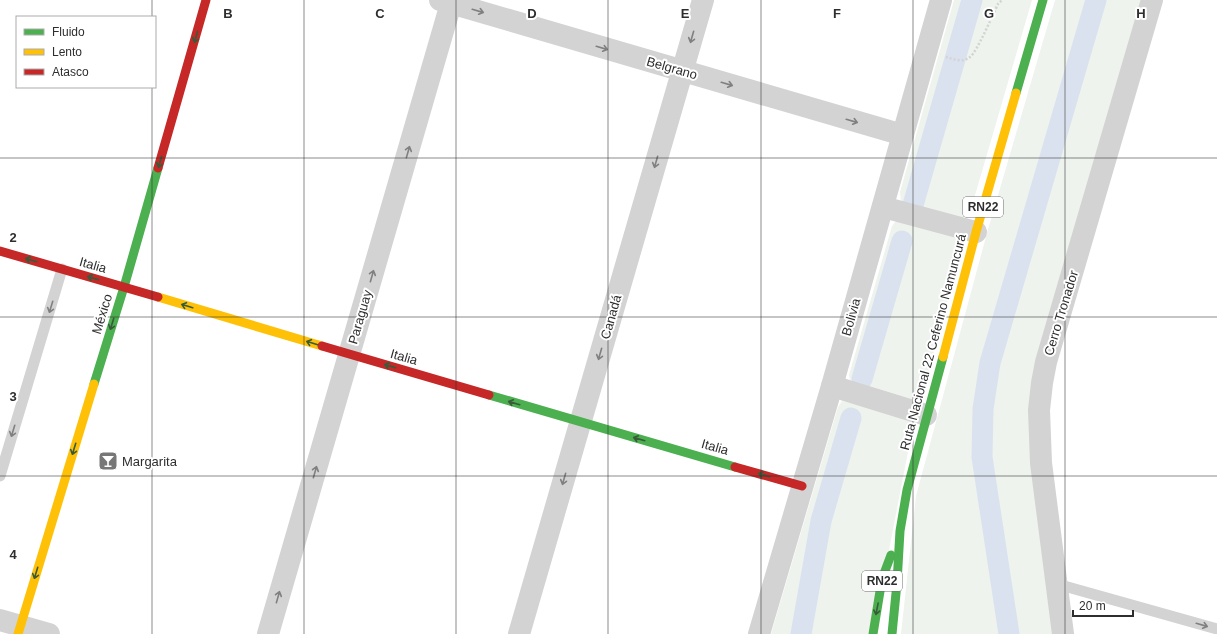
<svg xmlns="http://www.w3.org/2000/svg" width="1217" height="634" font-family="Arial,sans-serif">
<rect width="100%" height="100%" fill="#fff"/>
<g fill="#eef3ed">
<path d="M 954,0 L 1032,0 L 971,209 L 967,215 L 962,218 L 901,203 L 900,192 Z"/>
<path d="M 1055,0 L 1145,0 L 1040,366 L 1055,634 L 901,634 L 916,496 L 987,233 Z"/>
<path d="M 896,221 L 957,237 L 960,243 L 961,252 L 922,396 L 918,401 L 850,380 L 849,375 L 892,226 Z"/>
<path d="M 842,401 L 911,418 L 913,426 L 889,550 L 868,634 L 771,634 L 838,407 Z"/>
</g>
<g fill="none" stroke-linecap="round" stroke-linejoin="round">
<g stroke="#dbe2ef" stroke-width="21">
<path d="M 913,205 L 972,0"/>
<path d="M 862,379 L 902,241"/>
<path d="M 801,634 L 821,521 L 851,418"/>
<path d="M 1009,634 L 982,457 L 983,409 L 990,363 L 1096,0"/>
</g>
<path stroke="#d3d3d3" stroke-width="2.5" stroke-dasharray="2 2" stroke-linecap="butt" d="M 946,57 C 953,59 963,63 970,57 C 977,52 993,14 998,4 L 1002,0"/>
<g stroke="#d3d3d3" stroke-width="11">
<path d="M 0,476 L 62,269"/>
<path d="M 1057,584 L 1217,629"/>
</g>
<g stroke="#d3d3d3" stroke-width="22">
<path d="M 440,0 L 903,135"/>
<path d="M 883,207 L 976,232"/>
<path d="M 832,386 L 926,415"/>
<path d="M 0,620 L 49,634"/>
<path d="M 268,634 L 452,0"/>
<path d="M 519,634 L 703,0"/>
<path d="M 759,634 L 832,386 L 941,0"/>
<path d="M 1063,634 L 1041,463 L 1039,410 L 1042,383 L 1046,362 L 1152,0"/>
</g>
<g stroke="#4caf50" stroke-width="9">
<path d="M 1016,93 L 1043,0"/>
<path d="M 94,384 L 124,287 L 158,168"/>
<path d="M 489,395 L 735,467"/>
<path d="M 873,634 L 882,579 L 891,555"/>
<path d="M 892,634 L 897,583 L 900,531 L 907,490 L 943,357"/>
</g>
<g stroke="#ffc107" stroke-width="9">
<path d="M 158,297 L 322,346"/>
<path d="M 943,357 L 976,232 L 1016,93"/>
<path d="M 18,634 L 94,384"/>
</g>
<g stroke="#c62828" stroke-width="9">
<path d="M 158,168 L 206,0"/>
<path d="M 0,251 L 158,297"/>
<path d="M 322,346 L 489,395"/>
<path d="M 735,467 L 802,486"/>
</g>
</g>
<defs><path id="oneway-shaft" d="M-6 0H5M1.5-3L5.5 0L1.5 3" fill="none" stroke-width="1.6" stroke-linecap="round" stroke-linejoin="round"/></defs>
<g stroke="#808080">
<use href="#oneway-shaft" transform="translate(478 11) rotate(16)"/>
<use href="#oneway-shaft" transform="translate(692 37) rotate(106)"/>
<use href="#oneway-shaft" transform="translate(602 48) rotate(16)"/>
<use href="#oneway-shaft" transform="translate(727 84) rotate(16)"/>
<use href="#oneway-shaft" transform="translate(852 121) rotate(16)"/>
<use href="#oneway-shaft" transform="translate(408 152) rotate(-74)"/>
<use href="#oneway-shaft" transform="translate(656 162) rotate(106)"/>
<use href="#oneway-shaft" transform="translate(372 276) rotate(-74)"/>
<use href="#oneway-shaft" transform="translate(51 307) rotate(107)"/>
<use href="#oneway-shaft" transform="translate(600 354) rotate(106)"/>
<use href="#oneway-shaft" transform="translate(13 431) rotate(107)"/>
<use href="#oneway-shaft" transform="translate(315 472) rotate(-74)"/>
<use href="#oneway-shaft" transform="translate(564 479) rotate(106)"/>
<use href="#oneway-shaft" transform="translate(278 597) rotate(-74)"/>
<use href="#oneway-shaft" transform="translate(1202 625) rotate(16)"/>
</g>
<g stroke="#385b3a">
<use href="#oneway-shaft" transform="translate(196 37) rotate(106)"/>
<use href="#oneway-shaft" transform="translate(160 162) rotate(106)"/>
<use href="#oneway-shaft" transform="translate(31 260) rotate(-164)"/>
<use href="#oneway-shaft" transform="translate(93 278) rotate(-164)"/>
<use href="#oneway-shaft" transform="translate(187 306) rotate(-163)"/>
<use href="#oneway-shaft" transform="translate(112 324) rotate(107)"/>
<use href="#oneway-shaft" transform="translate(312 343) rotate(-163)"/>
<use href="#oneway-shaft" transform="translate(390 366) rotate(-164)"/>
<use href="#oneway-shaft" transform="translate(514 403) rotate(-164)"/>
<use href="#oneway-shaft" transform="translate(639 439) rotate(-164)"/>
<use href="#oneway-shaft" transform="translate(74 449) rotate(107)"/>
<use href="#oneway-shaft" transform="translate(764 475) rotate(-164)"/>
<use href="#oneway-shaft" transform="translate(36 573) rotate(107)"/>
<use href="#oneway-shaft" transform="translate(877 609) rotate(101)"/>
</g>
<path fill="none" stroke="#2e2e2e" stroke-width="1" stroke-opacity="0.55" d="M 152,0 L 152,17M 304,0 L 304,634M 456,0 L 456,634M 608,0 L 608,634M 761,0 L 761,634M 913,0 L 913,634M 1065,0 L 1065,634M 152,87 L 152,634M 0,158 L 1217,158M 0,317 L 1217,317M 0,476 L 1217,476"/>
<defs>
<symbol id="bar-square" viewBox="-11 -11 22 22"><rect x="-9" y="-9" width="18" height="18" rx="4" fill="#777" stroke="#fff"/><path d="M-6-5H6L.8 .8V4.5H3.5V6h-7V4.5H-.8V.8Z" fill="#fff"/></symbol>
</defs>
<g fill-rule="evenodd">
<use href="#bar-square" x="97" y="450" width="22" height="22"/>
</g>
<g text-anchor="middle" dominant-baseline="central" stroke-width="4" stroke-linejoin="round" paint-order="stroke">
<g fill="#fff" stroke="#6d6d6d" stroke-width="1">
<rect x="963" y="197" width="40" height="20" rx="3"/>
<rect x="862" y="571" width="40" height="20" rx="3"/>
</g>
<g font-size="12" font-weight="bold" fill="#2e2e2e">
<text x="983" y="207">RN22</text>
<text x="882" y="581">RN22</text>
</g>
<g font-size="13" fill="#2e2e2e" stroke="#fff">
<text transform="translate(672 68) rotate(16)">Belgrano</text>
<text transform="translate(93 265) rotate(16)">Italia</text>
<text transform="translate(1061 313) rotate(-73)">Cerro Tronador</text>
<text transform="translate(102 314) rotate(-73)">México</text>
<text transform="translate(360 317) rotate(-74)">Paraguay</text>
<text transform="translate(611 317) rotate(-74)">Canadá</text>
<text transform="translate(851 317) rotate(-74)">Bolivia</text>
<text transform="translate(933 342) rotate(-75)">Ruta Nacional 22 Ceferino Namuncurá</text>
<text transform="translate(404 357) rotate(16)">Italia</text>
<text transform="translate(715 447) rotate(16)">Italia</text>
</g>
<g font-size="13" fill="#2e2e2e" stroke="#fff" text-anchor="start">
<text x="122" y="461">Margarita</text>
</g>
</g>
<g font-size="13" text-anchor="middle" font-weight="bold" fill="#2e2e2e" stroke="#fff" stroke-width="4" stroke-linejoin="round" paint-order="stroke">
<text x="228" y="18">B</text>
<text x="380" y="18">C</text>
<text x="532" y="18">D</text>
<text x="685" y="18">E</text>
<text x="837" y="18">F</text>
<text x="989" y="18">G</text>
<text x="1141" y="18">H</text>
<text x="13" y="242">2</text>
<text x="13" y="401">3</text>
<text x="13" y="559">4</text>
</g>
<rect x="16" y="16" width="140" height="72" fill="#ffffff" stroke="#ababab"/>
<rect x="24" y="29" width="20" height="6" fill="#4caf50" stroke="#ababab"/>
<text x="52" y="36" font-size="12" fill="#2e2e2e">Fluido</text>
<rect x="24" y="49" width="20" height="6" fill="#ffc107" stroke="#ababab"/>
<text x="52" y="56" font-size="12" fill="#2e2e2e">Lento</text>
<rect x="24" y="69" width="20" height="6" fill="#c62828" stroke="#ababab"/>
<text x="52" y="76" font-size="12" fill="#2e2e2e">Atasco</text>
<path d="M1073 610v6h60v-6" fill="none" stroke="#2e2e2e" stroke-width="2"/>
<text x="1079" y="610" font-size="12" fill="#2e2e2e" stroke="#ffffff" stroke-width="3" paint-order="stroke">20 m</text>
</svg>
